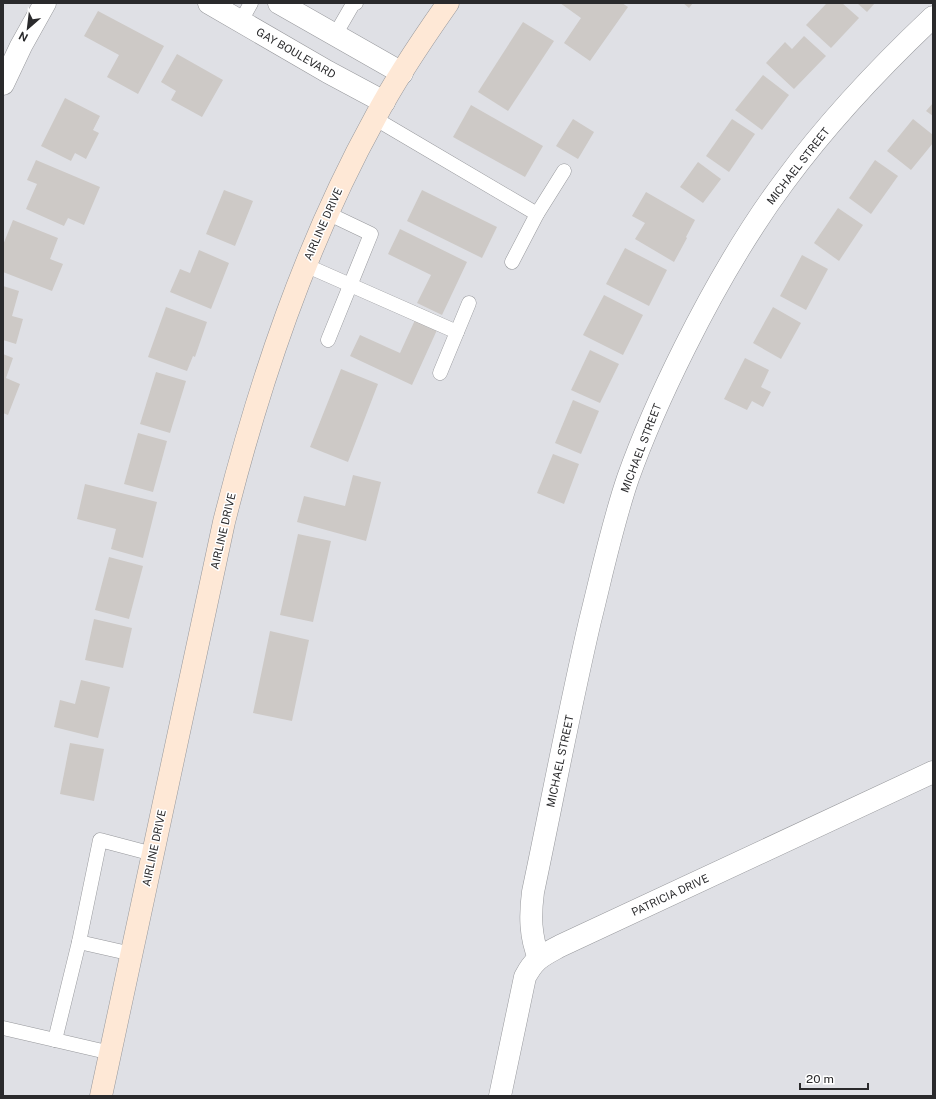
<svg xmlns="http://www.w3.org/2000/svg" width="936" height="1099" font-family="'Public Sans',sans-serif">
<rect width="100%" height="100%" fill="#dfe0e5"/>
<g fill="#cdc9c6">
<path d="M 560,3 L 622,3 L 628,7 L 590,61 L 564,43 L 581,18 Z"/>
<path d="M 683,3 L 693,3 L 689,8 Z"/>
<path d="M 827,3 L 842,3 L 859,18 L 831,48 L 806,25 Z"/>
<path d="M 857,3 L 875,3 L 867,12 Z"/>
<path d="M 98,11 L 164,46 L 138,94 L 107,77 L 119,55 L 84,36 Z"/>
<path d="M 523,22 L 554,41 L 508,111 L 478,92 Z"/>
<path d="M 804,36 L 826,56 L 794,89 L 766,63 L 785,42 L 792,49 Z"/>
<path d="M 177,54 L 223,80 L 202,117 L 171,100 L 176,91 L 161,82 Z"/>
<path d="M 763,75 L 789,95 L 762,130 L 735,110 Z"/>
<path d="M 65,98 L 100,116 L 93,130 L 99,133 L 86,159 L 75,153 L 71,161 L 41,146 Z"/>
<path d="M 933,103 L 933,116 L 926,111 Z"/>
<path d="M 471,105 L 543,146 L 525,177 L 453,137 Z"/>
<path d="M 573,119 L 594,132 L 578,159 L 556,146 Z"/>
<path d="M 732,119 L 755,134 L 729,172 L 706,156 Z"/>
<path d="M 913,119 L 933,135 L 933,143 L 911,170 L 887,151 Z"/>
<path d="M 36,160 L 100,187 L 84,225 L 68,218 L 64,226 L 26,209 L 37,184 L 27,180 Z"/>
<path d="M 875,160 L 898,176 L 871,214 L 849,198 Z"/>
<path d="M 698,162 L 721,179 L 703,203 L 680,187 Z"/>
<path d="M 224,190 L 253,201 L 235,246 L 206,234 Z"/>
<path d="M 422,190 L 497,227 L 482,258 L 407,221 Z"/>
<path d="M 646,192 L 695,220 L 686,237 L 687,238 L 674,262 L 635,239 L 645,223 L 632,216 Z"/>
<path d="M 838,208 L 863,225 L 839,261 L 814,243 Z"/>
<path d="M 13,220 L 58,238 L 50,259 L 63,264 L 52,291 L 3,272 L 3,245 Z"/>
<path d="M 400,229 L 467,262 L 442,315 L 417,303 L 431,275 L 388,254 Z"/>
<path d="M 625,248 L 667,270 L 649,306 L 606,284 Z"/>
<path d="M 199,250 L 229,263 L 211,309 L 170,292 L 180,269 L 190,273 Z"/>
<path d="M 802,255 L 828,269 L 806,310 L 780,296 Z"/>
<path d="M 3,286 L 19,291 L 12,316 L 23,319 L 16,344 L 3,340 Z"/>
<path d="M 604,295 L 643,315 L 623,355 L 583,335 Z"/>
<path d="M 166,307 L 207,322 L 195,357 L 193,356 L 187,371 L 148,357 Z"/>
<path d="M 773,307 L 801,323 L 781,359 L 753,343 Z"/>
<path d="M 415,320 L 437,330 L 412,385 L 350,356 L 360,335 L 400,353 Z"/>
<path d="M 590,350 L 619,364 L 600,403 L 571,390 Z"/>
<path d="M 3,354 L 13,358 L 6,378 L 20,384 L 8,415 L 3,413 Z"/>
<path d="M 745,358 L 769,370 L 761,387 L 771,392 L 763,407 L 752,401 L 747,410 L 724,399 Z"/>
<path d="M 341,369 L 378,384 L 348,462 L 310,447 Z"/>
<path d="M 156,372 L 186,381 L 170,433 L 140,424 Z"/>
<path d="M 573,400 L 599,411 L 581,454 L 555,443 Z"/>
<path d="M 138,433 L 167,441 L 153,492 L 124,484 Z"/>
<path d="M 553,454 L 579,464 L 564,504 L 537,493 Z"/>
<path d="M 353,475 L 381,482 L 366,541 L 297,522 L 304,496 L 345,506 Z"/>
<path d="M 85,484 L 157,502 L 143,558 L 111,549 L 116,529 L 77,519 Z"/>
<path d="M 298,534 L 331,541 L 313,622 L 280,615 Z"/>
<path d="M 109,557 L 143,566 L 129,619 L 95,610 Z"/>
<path d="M 94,619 L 132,628 L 123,668 L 85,660 Z"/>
<path d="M 270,631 L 309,640 L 292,721 L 253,713 Z"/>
<path d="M 81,680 L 110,687 L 98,738 L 54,727 L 60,700 L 75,704 Z"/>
<path d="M 70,743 L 104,749 L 94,801 L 60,794 Z"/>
</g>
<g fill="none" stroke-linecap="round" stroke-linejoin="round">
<defs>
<g id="service">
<path d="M 241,21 L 251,3"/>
<path d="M 335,35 L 353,4 L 356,3"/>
<path d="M 374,118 L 537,214"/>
<path d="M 327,213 L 371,234 L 328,340"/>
<path d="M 512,262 L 537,214 L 564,171"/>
<path d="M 305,265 L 457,332"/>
<path d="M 440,373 L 469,303"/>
<path d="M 79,942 L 132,954"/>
<path d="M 3,1028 L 55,1040 L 79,942 L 100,840 L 153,854"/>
<path d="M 55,1040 L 111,1053"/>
</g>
<g id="minor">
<path d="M 209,3 L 328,72 L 384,102"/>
<path d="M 279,3 L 402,73"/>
<path d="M 3,84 L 21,46 L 45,3"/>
<path d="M 539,958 C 530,936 530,915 533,892 C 552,802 569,711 590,621 C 602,573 612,525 628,478 C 644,433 664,389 685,347 C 714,289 746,233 784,182 C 828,122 879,68 933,17"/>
<path d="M 500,1096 L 525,977 C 535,958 542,956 560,946 L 933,772"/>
</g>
<path id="secondary" d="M 101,1096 L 224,522 C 259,383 305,245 375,118 C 396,78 422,40 448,3"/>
</defs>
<use href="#service" stroke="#97989c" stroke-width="15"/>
<use href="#minor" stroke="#97989c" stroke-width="23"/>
<use href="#secondary" stroke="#97989c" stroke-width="23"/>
<use href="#service" stroke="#fff" stroke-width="14"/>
<use href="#minor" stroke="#fff" stroke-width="22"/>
<use href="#secondary" stroke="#fee8d6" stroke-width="22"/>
</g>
<g text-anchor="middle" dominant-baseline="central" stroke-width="3" stroke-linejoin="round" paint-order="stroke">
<g font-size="11" fill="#2a2a2c" stroke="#fff">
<text transform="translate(296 53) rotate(30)">GAY BOULEVARD</text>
<text transform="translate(798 166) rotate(-52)">MICHAEL STREET</text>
<text transform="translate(323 224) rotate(-66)">AIRLINE DRIVE</text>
<text transform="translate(641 448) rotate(-69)">MICHAEL STREET</text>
<text transform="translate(223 531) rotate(-77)">AIRLINE DRIVE</text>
<text transform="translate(560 761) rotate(-78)">MICHAEL STREET</text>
<text transform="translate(154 848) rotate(-78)">AIRLINE DRIVE</text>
<text transform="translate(670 895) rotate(-25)">PATRICIA DRIVE</text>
</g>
</g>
<rect width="936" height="1099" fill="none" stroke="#2a2a2c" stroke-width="8"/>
<g transform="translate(28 28) rotate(208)" stroke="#ffffff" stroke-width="3" paint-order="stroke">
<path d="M0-3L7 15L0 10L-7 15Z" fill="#2a2a2c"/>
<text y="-6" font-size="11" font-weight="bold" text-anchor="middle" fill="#2a2a2c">N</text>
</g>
<path d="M800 1083v6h68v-6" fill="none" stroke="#2a2a2c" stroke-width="2"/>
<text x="806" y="1083" font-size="12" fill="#2a2a2c" stroke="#ffffff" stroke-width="3" paint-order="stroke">20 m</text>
</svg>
